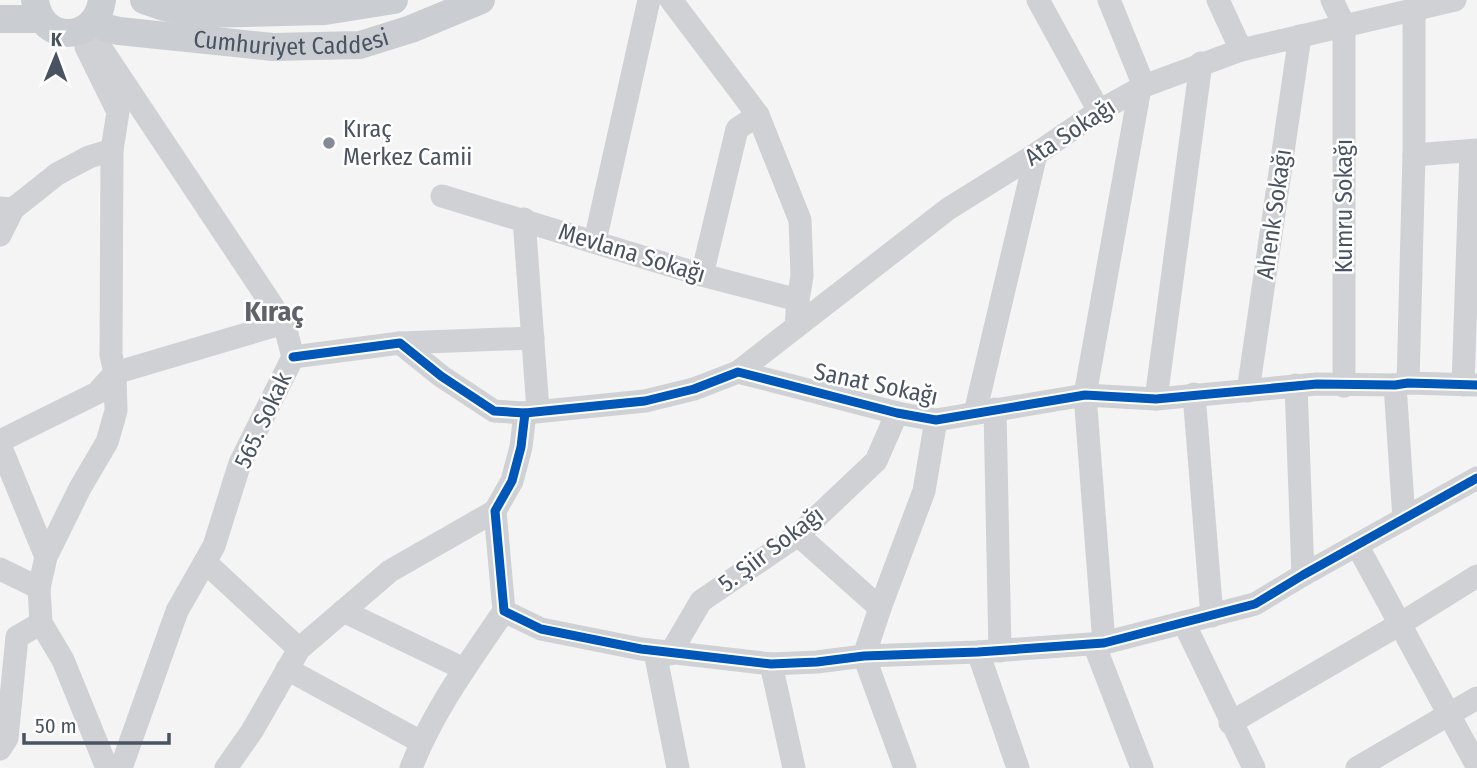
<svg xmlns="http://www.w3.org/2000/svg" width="1477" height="768" font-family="'Fira Sans Condensed',sans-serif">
<rect width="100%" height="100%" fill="#f4f4f4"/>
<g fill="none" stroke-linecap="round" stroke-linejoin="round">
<g stroke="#cfd1d4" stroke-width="23">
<path d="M 671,0 L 758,115 L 800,220 L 802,276 L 798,300"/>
<path d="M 1038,0 L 1099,111"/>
<path d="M 1109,0 L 1144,86"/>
<path d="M 1218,0 L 1241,50"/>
<path d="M 1332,0 L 1344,25 L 1344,386"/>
<path d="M 87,27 L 284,323 L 293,357 L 240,463 L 214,546 L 177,611 L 121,768"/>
<path d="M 86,47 L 118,112 L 112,150 L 111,355 L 115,373 L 116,411 L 107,442 L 80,488 L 46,557 L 39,588 L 41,623 L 63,660 L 107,768"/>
<path d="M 1414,155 L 1477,150"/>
<path d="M 442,196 L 702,275 L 798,300 L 796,327"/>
<path d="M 0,208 L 13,209 L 57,174 L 89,157 L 112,150"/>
<path d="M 524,219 L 538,410"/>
<path d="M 0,235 L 13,209"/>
<path d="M 595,241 L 649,0"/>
<path d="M 702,275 L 737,129 L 758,115"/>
<path d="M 400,343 L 533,338"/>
<path d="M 293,357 L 400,343 L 441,376 L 494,411 L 525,413 L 645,401 L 694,389 L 738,372 L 897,413 L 936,420 L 1085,395 L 1156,399 L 1317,384 L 1395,385 L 1408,383 L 1477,385"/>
<path d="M 738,372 L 948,209 L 1036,154 L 1099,111 L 1144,86 L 1241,50 L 1455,0"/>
<path d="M 1408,383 L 1414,155 L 1414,11"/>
<path d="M 1296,385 L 1303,575"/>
<path d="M 1395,385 L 1404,519"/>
<path d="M 1463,385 L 1471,151"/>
<path d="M 1248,391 L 1300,36"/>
<path d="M 1194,394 L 1212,616"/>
<path d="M 1156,399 L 1201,63"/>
<path d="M 995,409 L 1000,651"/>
<path d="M 525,413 L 521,447 L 512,481 L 495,511 L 504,611 L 541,629 L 641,649 L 771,664 L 817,662 L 864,656 L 978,652 L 1104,643 L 1255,604 L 1303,575 L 1477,478"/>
<path d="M 975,413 L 1036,154"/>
<path d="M 0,441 L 97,393 L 115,373 L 284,323"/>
<path d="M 0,445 L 46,557"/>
<path d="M 798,535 L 880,608"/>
<path d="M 1357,545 L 1477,766"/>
<path d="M 205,562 L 299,649"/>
<path d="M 0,569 L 39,588"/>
<path d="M 343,611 L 464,669"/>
<path d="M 1184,623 L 1254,768"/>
<path d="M 1104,643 L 1085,395 L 1140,88"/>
<path d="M 1094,644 L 1142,768"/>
<path d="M 655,652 L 678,768"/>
<path d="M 978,652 L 1018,768"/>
<path d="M 670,654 L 701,601 L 798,535 L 876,461 L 897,413"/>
<path d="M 771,664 L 794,768"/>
<path d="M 287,669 L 421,742"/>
<path d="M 1230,723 L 1400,624 L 1477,576"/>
<path d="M 0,749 L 7,738 L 17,637 L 41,623"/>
<path d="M 226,768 L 252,731 L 299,649 L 390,571 L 495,511"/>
<path d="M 411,768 C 433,711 470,661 504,611"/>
<path d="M 905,768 L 864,656 L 880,608 L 924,491 L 936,420"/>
<path d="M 1357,768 L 1477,698"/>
</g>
<g stroke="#caced2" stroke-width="28">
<path d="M 35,0 C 40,44 96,44 102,0"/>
<path d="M 144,0 L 164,7 L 200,14 L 325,11 L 394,0"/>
<path d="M 0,19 L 41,19"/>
<path id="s1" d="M 95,20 L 106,28 L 119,31 L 273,47 L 360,45 L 411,29 L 481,0"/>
</g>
<defs>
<g id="cycleway">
<path d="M 293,357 L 400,343 L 441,376 L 494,411 L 525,413 L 645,401 L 694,389 L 738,372 L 897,413 L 936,420 L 1085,395 L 1156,399 L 1317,384 L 1395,385 L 1408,383 L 1477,385"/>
<path d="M 525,413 L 521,447 L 512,481 L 495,511 L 504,611 L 541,629 L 641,649 L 771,664 L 817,662 L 864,656 L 978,652 L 1104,643 L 1255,604 L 1303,575 L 1477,478"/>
</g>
</defs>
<use href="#cycleway" stroke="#fff" stroke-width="13"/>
<use href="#cycleway" stroke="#0057b8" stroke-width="9"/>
</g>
<circle fill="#858b95" stroke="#fff" stroke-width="2.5" cx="329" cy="143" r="7"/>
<g text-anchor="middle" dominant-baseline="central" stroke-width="5" stroke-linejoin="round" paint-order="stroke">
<g font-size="24" fill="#495362" stroke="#fff">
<text stroke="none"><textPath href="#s1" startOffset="200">Cumhuriyet Caddesi</textPath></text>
<text transform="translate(1070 132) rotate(-33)">Ata Sokağı</text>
<text transform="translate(1344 206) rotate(-90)">Kumru Sokağı</text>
<text transform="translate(1274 214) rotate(-82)">Ahenk Sokağı</text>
<text transform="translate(632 253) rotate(17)">Mevlana Sokağı</text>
<text transform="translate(876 384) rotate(12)">Sanat Sokağı</text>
<text transform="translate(263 420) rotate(-65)">565. Sokak</text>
<text transform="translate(771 549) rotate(-37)">5. Şiir Sokağı</text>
</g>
<g font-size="24" fill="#495362" stroke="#fff" text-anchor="start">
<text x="343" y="129">Kıraç<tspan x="343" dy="28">Merkez Camii</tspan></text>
</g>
<g font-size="28" font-weight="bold" fill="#5f6268" stroke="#fff">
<text x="274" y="311">Kıraç</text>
</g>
</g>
<g transform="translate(56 56) rotate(1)" stroke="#ffffff" stroke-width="5" paint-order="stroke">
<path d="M0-5L12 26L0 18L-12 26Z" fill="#495362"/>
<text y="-10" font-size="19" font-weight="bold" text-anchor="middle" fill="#495362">K</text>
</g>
<path d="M24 733v10h145v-10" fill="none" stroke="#495362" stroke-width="3.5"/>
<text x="35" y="733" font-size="21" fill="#495362" stroke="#ffffff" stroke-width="5" paint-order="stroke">50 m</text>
</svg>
